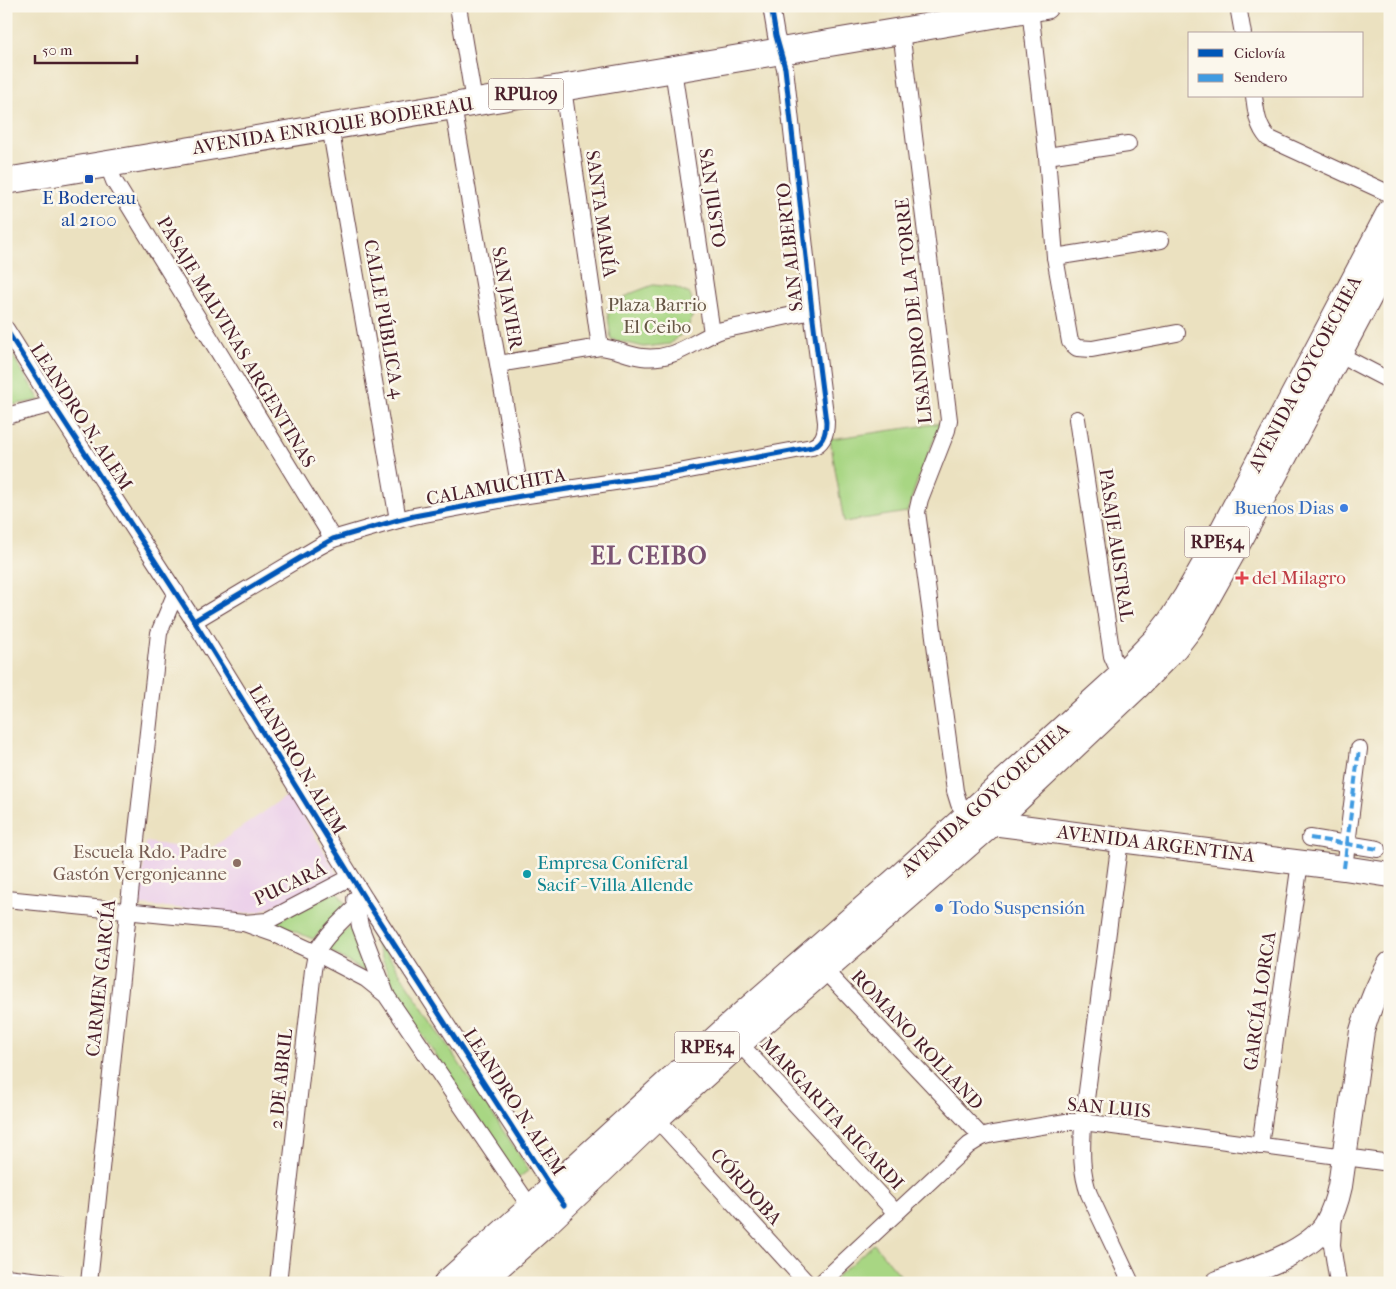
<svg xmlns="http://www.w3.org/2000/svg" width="1396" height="1289" font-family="'IM FELL French Canon',serif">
<rect width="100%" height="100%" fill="#fbf7ec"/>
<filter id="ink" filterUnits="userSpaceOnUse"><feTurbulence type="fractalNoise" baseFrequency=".02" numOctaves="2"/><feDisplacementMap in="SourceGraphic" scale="10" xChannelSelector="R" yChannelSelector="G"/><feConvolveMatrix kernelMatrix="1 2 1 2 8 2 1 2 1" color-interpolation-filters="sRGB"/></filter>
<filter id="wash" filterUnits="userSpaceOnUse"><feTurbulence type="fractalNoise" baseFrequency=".0096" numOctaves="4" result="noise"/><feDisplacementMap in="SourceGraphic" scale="20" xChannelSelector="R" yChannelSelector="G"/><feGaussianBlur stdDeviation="1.12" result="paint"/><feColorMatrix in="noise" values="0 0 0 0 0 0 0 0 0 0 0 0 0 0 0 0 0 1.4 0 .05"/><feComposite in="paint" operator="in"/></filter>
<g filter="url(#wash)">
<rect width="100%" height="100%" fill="#ebe1c0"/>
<path fill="#ecd1ea" d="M 290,794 L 338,875 L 259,912 L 231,914 L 204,910 L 139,905 L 146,842 L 207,851 Z"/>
<g fill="#a8d683" stroke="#797a57">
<path d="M 653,285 L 674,287 L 690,294 L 695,310 L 687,329 L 670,344 L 644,347 L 611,339 L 607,308 L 632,293 Z"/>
<path d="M 6,345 L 40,400 L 6,406 Z"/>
<path d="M 942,423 C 927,452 917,481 907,512 L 844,522 L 830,439 Z"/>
<path d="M 336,890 L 346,905 L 313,939 L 274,923 Z"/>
<path d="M 351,925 L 358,948 L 367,968 L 364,971 L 327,949 Z"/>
<path d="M 369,926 L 529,1170 L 517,1179 L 397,996 Z"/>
<path d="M 874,1244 L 907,1283 L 829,1283 Z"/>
</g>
</g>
<g filter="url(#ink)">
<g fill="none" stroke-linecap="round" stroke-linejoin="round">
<defs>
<g id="street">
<path d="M 458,6 L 474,102"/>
<path d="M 1238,6 L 1243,34"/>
<path d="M 1030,9 L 1047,156 L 1055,257 L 1070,342 L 1077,348 L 1092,349 L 1177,333"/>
<path d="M 901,31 L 949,420 L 947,430 L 920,499 L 917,512 L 955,791 L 959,804 L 969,814"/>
<path d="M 673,69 L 712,333"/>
<path d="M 563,88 L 600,347"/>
<path d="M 1254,96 C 1256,111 1257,126 1268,138 L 1390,194"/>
<path d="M 453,106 L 521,496"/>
<path d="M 330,126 L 398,520"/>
<path d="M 1047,156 L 1128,144"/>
<path d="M 107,163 L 114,181 L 333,539"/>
<path d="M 1055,257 L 1161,240"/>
<path d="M 6,329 L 53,404 L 194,621 L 365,899 L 557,1195"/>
<path d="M 1338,354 L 1390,381"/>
<path d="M 499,364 L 600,347 C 615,348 627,355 642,357 C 676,361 694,340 722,330 L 812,311"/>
<path d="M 6,416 L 53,404"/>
<path d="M 1077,419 L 1112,656 L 1121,676"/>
<path d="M 194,621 L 320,546 L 333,539 L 398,520 L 414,516 L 521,496 L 668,474 L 812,447 C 823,443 826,434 826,422 L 812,311 L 785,68 L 776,36 L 771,6"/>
<path d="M 1310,838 L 1378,849"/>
<path d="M 1120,840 L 1083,1122 C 1082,1148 1080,1169 1089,1194 L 1131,1283"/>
<path d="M 1344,868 L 1359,749"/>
<path d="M 6,899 L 244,923 L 267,921 L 351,877"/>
<path d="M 355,899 L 360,926 L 386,994"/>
<path d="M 244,923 L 275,934 L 316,953 L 366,979 L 386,995 L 535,1214"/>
<path d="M 824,970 L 982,1137"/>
<path d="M 739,1043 L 896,1213"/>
<path d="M 656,1118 L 807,1283"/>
<path d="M 1260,1146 L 1300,862"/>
<path d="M 1334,1213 L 1332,1245 L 1338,1283"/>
<path d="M 6,1277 L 58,1283"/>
<path d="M 89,1283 L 128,912 L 159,633 L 176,592"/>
<path d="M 278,1283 L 313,970 C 314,965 315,959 316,954 C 321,939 352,910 365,899"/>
<path d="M 821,1283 L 969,1145 L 982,1137 L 993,1134 L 1066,1122 L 1083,1122 L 1390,1163"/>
</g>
<g id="secondary">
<path d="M 978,817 L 992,823 L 1120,840 L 1344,868 L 1390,875"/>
<path d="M 1218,1283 C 1249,1271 1307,1254 1326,1225 C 1333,1213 1337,1200 1340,1186 L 1362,1031 C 1369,1007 1378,985 1390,964"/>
</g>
<g id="primary">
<path d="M 6,181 L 901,31 L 1045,6"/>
<path d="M 447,1283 L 552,1189 L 740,1017 L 899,878 L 1121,676 L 1157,639 L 1171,621 L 1187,596 L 1207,561 L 1390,212"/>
<path d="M 479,1283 L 543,1226 L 656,1118 L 739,1043 L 992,823 L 1138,685 L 1174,648 L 1191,626 L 1242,535 L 1390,257"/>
</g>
</defs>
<use href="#street" stroke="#623c41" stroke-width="18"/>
<use href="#secondary" stroke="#623c41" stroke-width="26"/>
<use href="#primary" stroke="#623c41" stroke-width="28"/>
<use href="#street" stroke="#fff" stroke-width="16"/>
<use href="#secondary" stroke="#fff" stroke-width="24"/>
<use href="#primary" stroke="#fff" stroke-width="26"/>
<g stroke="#409be1" stroke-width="4" stroke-dasharray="8 4" stroke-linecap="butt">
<path d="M 1310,838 L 1378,849"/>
<path d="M 1344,868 L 1359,749"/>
</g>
<defs>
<g id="cycleway">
<path d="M 6,329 L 53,404 L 194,621 L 365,899 L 552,1189 L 564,1205"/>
<path d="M 194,621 L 320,546 L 333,539 L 398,520 L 414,516 L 521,496 L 668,474 L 812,447 C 823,443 826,434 826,422 L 812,311 L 785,68 L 776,36 L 771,6"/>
</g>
</defs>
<use href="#cycleway" stroke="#fbf7ec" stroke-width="8"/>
<use href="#cycleway" stroke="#0057b8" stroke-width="5"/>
</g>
</g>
<rect fill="#1a4fb4" stroke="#fbf7ec" stroke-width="2" x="84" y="174" width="10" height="10" rx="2.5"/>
<g fill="#3f7fe0" stroke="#fbf7ec" stroke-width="2">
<circle cx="1344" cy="508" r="5"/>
<circle cx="939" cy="908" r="5"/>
</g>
<path fill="#e0444e" stroke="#fbf7ec" stroke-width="2" d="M1239.5 570.5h5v5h5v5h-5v5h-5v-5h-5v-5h5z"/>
<circle fill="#8d6e63" stroke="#fbf7ec" stroke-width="2" cx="237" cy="863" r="5"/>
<circle fill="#0f9aa8" stroke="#fbf7ec" stroke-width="2" cx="527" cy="874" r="5"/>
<g text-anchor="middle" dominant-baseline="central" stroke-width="5" stroke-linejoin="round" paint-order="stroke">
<g fill="#fbf7ec" stroke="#7f6065" stroke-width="1">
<rect x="488.5" y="78.5" width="75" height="31" rx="4"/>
<rect x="1184.5" y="526.5" width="65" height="31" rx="4"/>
<rect x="674.5" y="1031.5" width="65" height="31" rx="4"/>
</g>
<g font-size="18" font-weight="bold" fill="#4a1f2b">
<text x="526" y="94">RPU109</text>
<text x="1217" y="542">RPE54</text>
<text x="707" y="1047">RPE54</text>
</g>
<g font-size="19" fill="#4a1f2b" stroke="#fbf7ec">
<text transform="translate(333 126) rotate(-9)">AVENIDA ENRIQUE BODEREAU</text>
<text transform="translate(712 198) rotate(82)">SAN JUSTO</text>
<text transform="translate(601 214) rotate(82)">SANTA MARÍA</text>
<text transform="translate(790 247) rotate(-96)">SAN ALBERTO</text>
<text transform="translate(507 298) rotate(80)">SAN JAVIER</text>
<text transform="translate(914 311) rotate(-96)">LISANDRO DE LA TORRE</text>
<text transform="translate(384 319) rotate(80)">CALLE PÚBLICA 4</text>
<text transform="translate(236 342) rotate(59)">PASAJE MALVINAS ARGENTINAS</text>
<text transform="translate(1305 374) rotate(-62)">AVENIDA GOYCOECHEA</text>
<text transform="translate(81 417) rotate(57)">LEANDRO N. ALEM</text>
<text transform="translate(496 487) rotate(-10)">CALAMUCHITA</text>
<text transform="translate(1116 545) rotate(82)">PASAJE AUSTRAL</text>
<text transform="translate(297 760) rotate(59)">LEANDRO N. ALEM</text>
<text transform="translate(985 800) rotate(-42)">AVENIDA GOYCOECHEA</text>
<text transform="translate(1156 844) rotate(7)">AVENIDA ARGENTINA</text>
<text transform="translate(290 884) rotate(-25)">PUCARÁ</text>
<text transform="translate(101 978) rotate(-84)">CARMEN GARCÍA</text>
<text transform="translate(1260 1001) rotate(-82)">GARCÍA LORCA</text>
<text transform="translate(917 1040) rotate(47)">ROMANO ROLLAND</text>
<text transform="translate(281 1079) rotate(-84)">2 DE ABRIL</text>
<text transform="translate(514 1102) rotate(57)">LEANDRO N. ALEM</text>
<text transform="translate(1109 1108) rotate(5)">SAN LUIS</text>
<text transform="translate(832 1114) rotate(47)">MARGARITA RICARDI</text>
<text transform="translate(746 1187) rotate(48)">CÓRDOBA</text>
</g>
<g font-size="19" fill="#164399" stroke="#fbf7ec">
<text x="89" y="198">E Bodereau<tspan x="89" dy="22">al 2100</tspan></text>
</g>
<g font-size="19" fill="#665645" stroke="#fbf7ec">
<text x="657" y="305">Plaza Barrio<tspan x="657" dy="22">El Ceibo</tspan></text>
</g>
<g font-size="19" fill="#366cbe" stroke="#fbf7ec" text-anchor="end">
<text x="1334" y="508">Buenos Dias</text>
<text x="949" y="908" text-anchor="start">Todo Suspensión</text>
</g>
<g font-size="19" fill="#be3a42" stroke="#fbf7ec" text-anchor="start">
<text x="1252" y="578">del Milagro</text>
</g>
<g font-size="19" fill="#785e54" stroke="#fbf7ec" text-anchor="end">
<text x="227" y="852">Escuela Rdo. Padre<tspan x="227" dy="22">Gastón Vergonjeanne</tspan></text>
</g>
<g font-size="19" fill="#0d838f" stroke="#fbf7ec" text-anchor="start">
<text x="537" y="863">Empresa Coniferal<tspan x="537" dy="22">Sacif - Villa Allende</tspan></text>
</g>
<g font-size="24" font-weight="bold" letter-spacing="1" fill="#7a5272" stroke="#fbf7ec">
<text x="649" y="556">EL CEIBO</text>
</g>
</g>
<rect width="1396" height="1289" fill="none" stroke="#fbf7ec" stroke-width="25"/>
<rect x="1188" y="32" width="175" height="65" fill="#fbf7ec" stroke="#b4a19f"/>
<rect x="1198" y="49" width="25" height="8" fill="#0057b8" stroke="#b4a19f"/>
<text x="1234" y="58" font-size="15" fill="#4a1f2b">Ciclovía</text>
<rect x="1198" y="74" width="25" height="8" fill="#409be1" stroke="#b4a19f"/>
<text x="1234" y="82" font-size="15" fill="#4a1f2b">Sendero</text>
<path d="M35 55v8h102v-8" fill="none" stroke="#4a1f2b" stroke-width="2.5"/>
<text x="42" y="55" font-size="15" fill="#4a1f2b" stroke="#fbf7ec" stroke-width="4" paint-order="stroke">50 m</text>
</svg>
